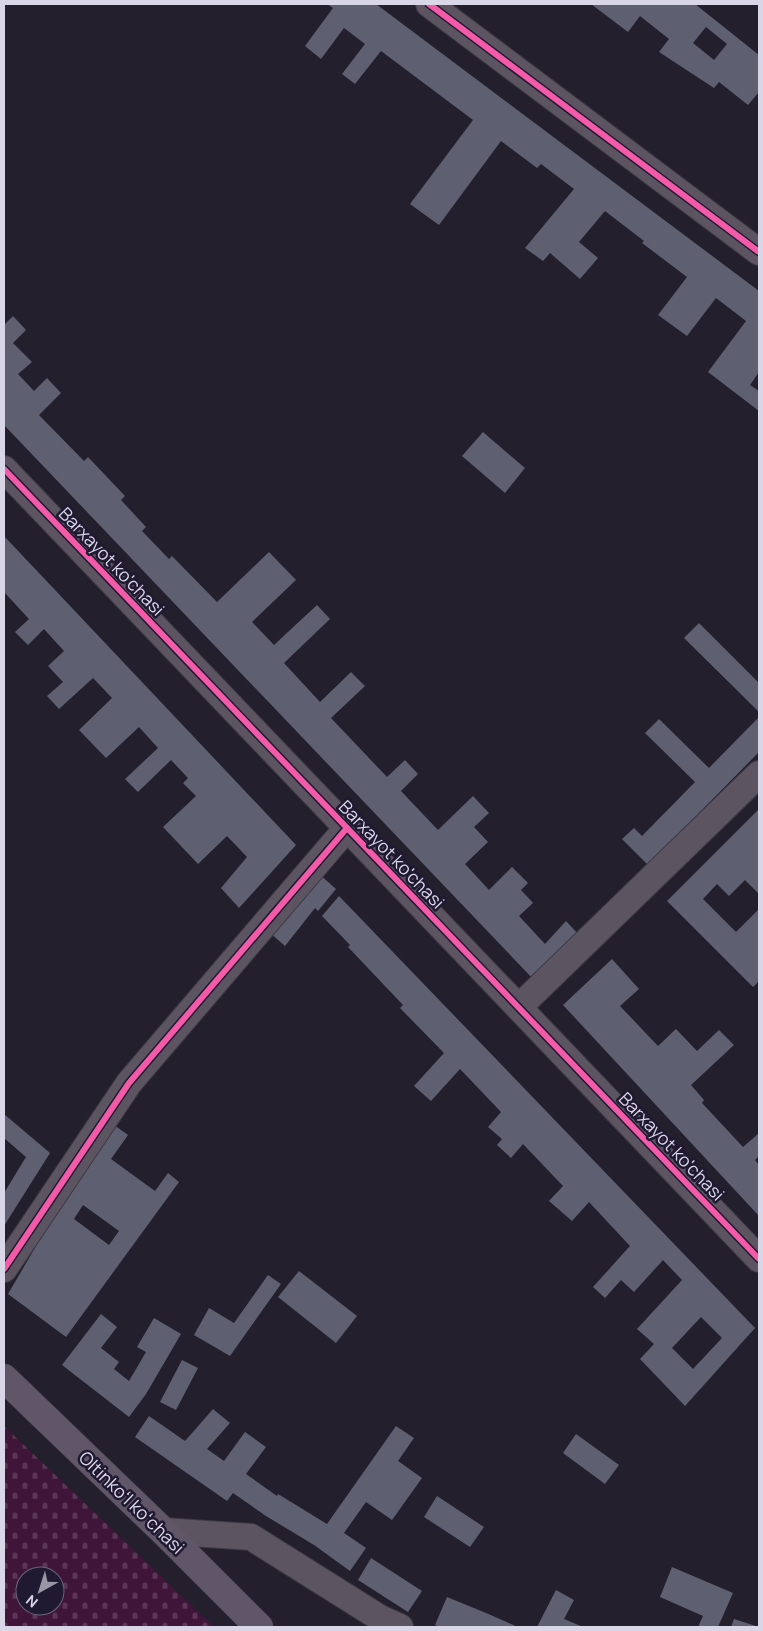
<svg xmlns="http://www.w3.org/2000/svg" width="763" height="1631" font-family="Manrope,sans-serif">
<defs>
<pattern id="cemetery-stones" width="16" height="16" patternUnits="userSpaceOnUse" patternTransform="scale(1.25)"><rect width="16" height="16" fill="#40153a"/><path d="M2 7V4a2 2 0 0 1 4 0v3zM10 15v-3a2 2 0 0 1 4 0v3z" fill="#5b3656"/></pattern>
</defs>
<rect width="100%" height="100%" fill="#231f2c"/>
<path fill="url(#cemetery-stones)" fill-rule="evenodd" d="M 4,1426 L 214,1627 L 4,1627 ZM 25,1576 L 55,1576 L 55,1606 L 25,1606 Z"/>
<g fill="#5e6072" fill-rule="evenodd">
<path d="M 327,4 L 376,4 L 759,291 L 759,372 L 750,385 L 759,391 L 759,411 L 708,372 L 746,321 L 716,298 L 687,336 L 658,315 L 687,277 L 642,243 L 644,241 L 605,211 L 579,242 L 598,258 L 580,279 L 550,253 L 543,261 L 525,248 L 574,189 L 541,164 L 537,168 L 501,141 L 439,225 L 410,204 L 473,120 L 381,51 L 355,84 L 342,74 L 365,44 L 344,28 L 321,59 L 305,46 L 333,8 Z"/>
<path d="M 591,4 L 695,4 L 759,55 L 759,92 L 748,105 L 719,82 L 714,88 L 659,52 L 669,39 L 640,16 L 628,32 ZM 706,27 L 727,44 L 714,60 L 693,43 Z"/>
<path d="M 13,316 L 26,330 L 13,343 L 32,362 L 18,374 L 34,391 L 47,378 L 61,393 L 39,415 L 84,461 L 88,457 L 125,496 L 121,500 L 146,527 L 142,531 L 169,559 L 172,556 L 217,602 L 269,552 L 296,580 L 252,622 L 274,645 L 317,605 L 330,619 L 284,663 L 320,702 L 351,672 L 365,686 L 331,718 L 387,777 L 405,760 L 418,774 L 401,791 L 438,830 L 473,796 L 489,813 L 474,827 L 488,842 L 465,864 L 489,890 L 512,867 L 528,883 L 521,890 L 533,903 L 519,916 L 545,944 L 566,921 L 579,935 L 534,980 L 4,425 L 4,325 Z"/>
<path d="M 483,432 L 525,468 L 505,493 L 462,456 Z"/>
<path d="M 4,536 L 296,845 L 239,908 L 221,888 L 247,857 L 227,836 L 198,864 L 163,827 L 196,796 L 183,783 L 188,778 L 171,760 L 138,792 L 125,779 L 158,748 L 139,727 L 106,758 L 79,730 L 112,698 L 93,678 L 59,709 L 47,696 L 63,682 L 48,666 L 64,651 L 44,629 L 28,645 L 15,632 L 29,619 L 4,592 Z"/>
<path d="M 699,623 L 759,683 L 759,712 L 684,638 Z"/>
<path d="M 759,717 L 759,752 L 648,865 L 622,839 L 634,828 L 642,836 L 695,782 L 645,733 L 659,719 L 709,768 Z"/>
<path d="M 759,809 L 759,894 L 745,880 L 729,896 L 717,884 L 703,899 L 736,932 L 758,910 L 759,912 L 759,981 L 753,987 L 667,901 Z"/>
<path d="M 318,873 L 336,889 L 318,911 L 315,908 L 285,946 L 269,932 Z"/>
<path d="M 339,896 L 755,1328 L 685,1406 L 640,1359 L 654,1344 L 637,1329 L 682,1280 L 663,1260 L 634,1292 L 621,1280 L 605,1298 L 593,1287 L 630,1246 L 589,1202 L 572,1221 L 549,1201 L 563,1186 L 523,1144 L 511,1158 L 497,1145 L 502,1139 L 488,1127 L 501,1112 L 460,1069 L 431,1101 L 414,1086 L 444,1053 L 400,1008 L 403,1005 L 348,947 L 350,945 L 322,916 ZM 701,1317 L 722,1338 L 693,1369 L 672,1348 Z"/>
<path d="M 612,959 L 639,989 L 620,1006 L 658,1046 L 676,1029 L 697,1051 L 719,1030 L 734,1045 L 691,1085 L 704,1100 L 702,1103 L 743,1147 L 758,1134 L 759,1136 L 759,1156 L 755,1160 L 759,1165 L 759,1216 L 563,1005 Z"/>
<path d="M 4,1114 L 50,1153 L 4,1226 L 4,1193 L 26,1157 L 4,1138 Z"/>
<path d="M 114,1125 L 128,1135 L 111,1159 L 155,1191 L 168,1173 L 179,1182 L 66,1337 L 8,1294 L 78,1174 ZM 83,1205 L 119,1231 L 109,1245 L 74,1219 Z"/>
<path d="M 299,1271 L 357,1316 L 336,1343 L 278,1297 Z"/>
<path d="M 268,1275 L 281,1284 L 230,1356 L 194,1335 L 209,1308 L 234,1323 Z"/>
<path d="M 101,1314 L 117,1327 L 101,1348 L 119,1362 L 114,1369 L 129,1381 L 146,1352 L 137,1347 L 154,1318 L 181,1334 L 146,1394 L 129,1417 L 62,1365 Z"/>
<path d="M 182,1360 L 198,1368 L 176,1410 L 160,1402 Z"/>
<path d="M 213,1409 L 230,1423 L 207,1449 L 224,1461 L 245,1432 L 266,1447 L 246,1474 L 277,1496 L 278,1494 L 327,1524 L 396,1426 L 414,1438 L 398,1461 L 422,1478 L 392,1520 L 366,1502 L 344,1533 L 366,1548 L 350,1571 L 314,1545 L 266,1516 L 233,1493 L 227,1501 L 135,1437 L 149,1416 L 185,1441 Z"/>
<path d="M 576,1434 L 619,1465 L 605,1484 L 563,1453 Z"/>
<path d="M 437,1496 L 484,1527 L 470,1547 L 424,1517 Z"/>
<path d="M 371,1558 L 422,1591 L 408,1612 L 358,1580 Z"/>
<path d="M 672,1567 L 733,1593 L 718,1627 L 698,1627 L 703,1616 L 660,1597 Z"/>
<path d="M 556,1590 L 574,1600 L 564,1619 L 583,1627 L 537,1627 Z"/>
<path d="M 447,1597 L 486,1613 L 518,1627 L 440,1627 L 435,1625 Z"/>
<path d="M 734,1619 L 759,1627 L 731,1627 Z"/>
</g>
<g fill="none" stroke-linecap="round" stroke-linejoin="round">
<defs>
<g id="minor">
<path d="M 429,4 L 759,252"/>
<path d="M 4,469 L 759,1259"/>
<path d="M 519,1007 L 759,774"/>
<path d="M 4,1269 L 129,1083 L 347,828"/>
<path d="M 163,1531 L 251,1537 L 380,1618 L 400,1627"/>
</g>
<path id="secondary" d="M 4,1378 L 163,1531 L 259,1627"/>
</defs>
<use href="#minor" stroke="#3d3945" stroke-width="28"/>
<use href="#secondary" stroke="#3d3945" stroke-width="29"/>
<use href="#minor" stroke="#5d5462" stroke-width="26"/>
<use href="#secondary" stroke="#605667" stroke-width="28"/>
<defs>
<g id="cycleway">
<path d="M 429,4 L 759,252"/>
<path d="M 4,469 L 759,1259"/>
<path d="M 4,1269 L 129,1083 L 347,828"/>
</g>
</defs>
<use href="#cycleway" stroke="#201932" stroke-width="9"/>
<use href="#cycleway" stroke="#f35aa7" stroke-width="6"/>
</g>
<g text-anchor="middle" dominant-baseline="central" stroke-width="5" stroke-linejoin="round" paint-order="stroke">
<g font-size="18" fill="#d9d6e7" stroke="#201932">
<text transform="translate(112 561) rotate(46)">Barxayot ko'chasi</text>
<text transform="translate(392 854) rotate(46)">Barxayot ko'chasi</text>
<text transform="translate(672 1146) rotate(46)">Barxayot ko'chasi</text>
<text transform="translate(132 1502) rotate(44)">Oltinkoʻl koʻchasi</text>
</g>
</g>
<rect width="763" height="1631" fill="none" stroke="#d9d6e7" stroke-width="10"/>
<g transform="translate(40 1591) rotate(219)"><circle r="24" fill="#201932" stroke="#6a657a"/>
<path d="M0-4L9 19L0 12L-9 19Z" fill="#9996a6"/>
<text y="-8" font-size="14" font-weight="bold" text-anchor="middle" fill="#d9d6e7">N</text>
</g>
</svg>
